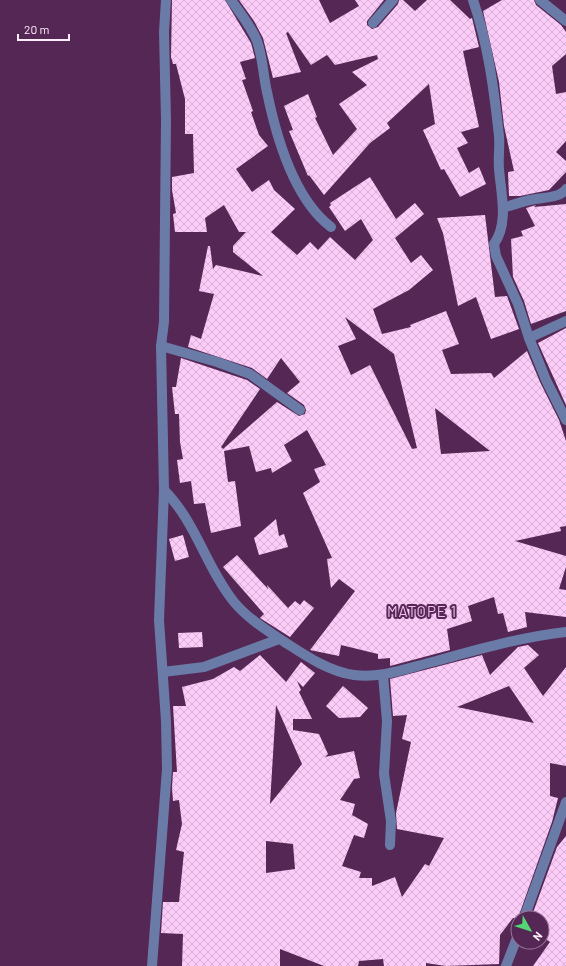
<svg xmlns="http://www.w3.org/2000/svg" width="566" height="966" font-family="Barlow,sans-serif">
<defs>
<pattern id="building-cross-hatch" width="8" height="8" patternUnits="userSpaceOnUse"><rect width="8" height="8" fill="#faccf7"/><path d="M0 0l8 8M0 8l8-8" fill="none" stroke="#d7b1d5"/></pattern>
</defs>
<rect width="100%" height="100%" fill="#552754"/>
<g fill="url(#building-cross-hatch)" fill-rule="evenodd">
<path d="M 172,0 L 225,0 L 251,43 L 255,58 L 240,62 L 246,79 L 242,80 L 253,111 L 251,112 L 259,135 L 268,146 L 236,169 L 252,192 L 269,180 L 274,190 L 295,209 L 271,232 L 297,255 L 310,242 L 318,250 L 330,237 L 355,260 L 373,240 L 361,219 L 345,231 L 329,207 L 331,205 L 330,203 L 370,177 L 396,219 L 415,203 L 424,214 L 395,238 L 411,263 L 421,255 L 433,270 L 409,290 L 373,309 L 382,334 L 411,327 L 410,325 L 446,311 L 459,344 L 442,350 L 451,374 L 491,373 L 494,378 L 527,351 L 540,382 L 559,420 L 566,441 L 566,526 L 560,527 L 561,531 L 515,541 L 566,556 L 566,567 L 559,589 L 566,590 L 566,617 L 525,612 L 527,627 L 508,632 L 503,613 L 498,614 L 494,597 L 468,606 L 472,621 L 447,629 L 450,650 L 390,666 L 390,658 L 378,659 L 378,654 L 341,645 L 339,656 L 310,650 L 355,591 L 339,579 L 331,588 L 327,559 L 332,558 L 303,493 L 320,482 L 314,469 L 326,465 L 307,430 L 284,445 L 292,461 L 272,473 L 271,468 L 256,472 L 249,446 L 224,451 L 228,482 L 235,481 L 241,526 L 211,533 L 205,503 L 194,504 L 191,481 L 180,483 L 177,460 L 183,459 L 180,442 L 179,414 L 175,414 L 172,387 L 176,387 L 181,358 L 247,380 L 260,389 L 221,447 L 223,449 L 277,402 L 299,416 L 305,414 L 306,410 L 304,405 L 287,393 L 300,382 L 281,358 L 267,379 L 252,368 L 188,347 L 191,335 L 201,339 L 214,294 L 199,291 L 208,246 L 210,246 L 213,269 L 216,265 L 263,276 L 233,252 L 233,246 L 246,232 L 239,232 L 224,205 L 205,218 L 207,232 L 175,232 L 173,214 L 176,213 L 172,190 L 172,177 L 194,173 L 193,134 L 185,134 L 185,99 L 176,64 L 173,64 L 171,57 ZM 345,317 L 394,354 L 417,448 L 412,449 L 370,365 L 351,375 L 338,346 L 356,339 ZM 435,408 L 490,451 L 441,454 Z"/>
<path d="M 239,0 L 319,0 L 330,23 L 359,6 L 355,0 L 384,0 L 367,21 L 367,25 L 372,29 L 378,27 L 398,4 L 399,0 L 403,0 L 415,11 L 427,0 L 450,0 L 470,19 L 472,18 L 479,47 L 463,51 L 479,127 L 461,132 L 468,143 L 457,148 L 469,173 L 479,167 L 486,184 L 460,197 L 444,169 L 441,170 L 423,130 L 435,124 L 429,84 L 387,123 L 390,128 L 370,143 L 324,195 L 309,175 L 308,176 L 289,131 L 293,130 L 284,106 L 308,94 L 317,117 L 315,118 L 333,155 L 357,129 L 339,104 L 367,85 L 352,72 L 378,59 L 377,55 L 335,65 L 327,55 L 311,65 L 288,32 L 286,33 L 301,72 L 273,78 L 263,38 L 254,21 Z"/>
<path d="M 502,0 L 534,0 L 536,5 L 561,25 L 566,32 L 566,54 L 552,66 L 556,94 L 566,92 L 566,141 L 556,152 L 566,161 L 566,172 L 549,190 L 520,196 L 509,196 L 508,172 L 514,171 L 504,126 L 499,82 L 483,11 Z"/>
<path d="M 566,204 L 566,311 L 531,324 L 524,301 L 513,277 L 511,239 L 523,236 L 521,231 L 535,226 L 526,208 L 536,205 L 534,207 Z"/>
<path d="M 485,215 L 495,297 L 507,296 L 519,329 L 491,339 L 476,297 L 458,306 L 443,233 L 437,218 Z"/>
<path d="M 566,328 L 566,405 L 538,343 Z"/>
<path d="M 276,519 L 279,536 L 284,534 L 288,547 L 259,555 L 254,538 Z"/>
<path d="M 183,535 L 189,557 L 175,561 L 169,539 Z"/>
<path d="M 237,555 L 268,589 L 267,585 L 288,608 L 295,601 L 300,605 L 304,600 L 314,608 L 290,637 L 260,618 L 264,614 L 223,567 Z"/>
<path d="M 202,632 L 203,647 L 179,648 L 178,633 Z"/>
<path d="M 528,645 L 539,655 L 524,668 L 543,696 L 566,667 L 566,766 L 550,763 L 550,796 L 558,798 L 552,822 L 518,918 L 513,918 L 500,935 L 499,964 L 446,966 L 426,963 L 426,966 L 384,966 L 383,959 L 359,961 L 358,966 L 324,966 L 280,949 L 280,966 L 182,966 L 183,934 L 161,933 L 163,902 L 179,902 L 184,852 L 176,850 L 182,824 L 179,800 L 173,801 L 172,788 L 173,772 L 177,772 L 173,706 L 186,706 L 182,687 L 213,679 L 234,667 L 240,671 L 260,655 L 286,682 L 301,662 L 315,673 L 303,687 L 297,681 L 301,690 L 299,692 L 312,719 L 293,719 L 293,730 L 319,734 L 328,754 L 325,757 L 354,751 L 360,778 L 354,779 L 340,800 L 355,804 L 352,815 L 368,824 L 364,838 L 354,835 L 342,866 L 361,872 L 359,878 L 372,878 L 372,886 L 395,877 L 402,897 L 425,864 L 429,866 L 444,838 L 397,829 L 396,813 L 411,742 L 402,739 L 407,715 L 393,716 L 390,679 L 482,655 L 490,675 L 518,647 ZM 509,686 L 534,723 L 457,707 ZM 276,705 L 302,764 L 270,804 ZM 266,841 L 293,844 L 295,869 L 266,873 Z"/>
<path d="M 343,686 L 368,708 L 360,717 L 339,718 L 326,706 Z"/>
<path d="M 566,836 L 566,966 L 533,966 L 550,942 L 542,937 L 542,918 L 531,918 L 557,847 Z"/>
</g>
<g fill="none" stroke-linecap="round" stroke-linejoin="round">
<g stroke="#6b7ba8" stroke-width="10">
<path d="M 231,0 C 240,13 251,26 257,41 C 263,58 263,75 267,92 C 276,136 294,199 331,227"/>
<path d="M 473,0 C 488,43 494,90 499,136 C 500,147 498,158 499,169 C 501,194 509,223 494,244 L 496,256 L 518,304 L 529,338 L 546,380 L 566,420"/>
<path d="M 540,0 L 566,21"/>
<path d="M 373,23 L 393,0"/>
<path d="M 503,208 C 512,205 521,202 530,200 C 541,197 559,199 566,189"/>
<path d="M 529,338 L 566,321"/>
<path d="M 161,346 L 217,362 L 250,374 L 300,410"/>
<path d="M 164,490 C 196,522 206,567 234,602 C 248,619 268,631 286,643 C 306,656 330,672 354,675 C 382,679 410,667 436,661 C 479,649 522,637 566,632"/>
<path d="M 163,672 L 204,667 L 279,639"/>
<path d="M 383,675 L 387,721 L 384,774 L 391,821 L 390,845"/>
<path d="M 524,918 L 566,802"/>
<path d="M 152,966 L 167,769 L 166,721 L 159,620 L 164,490 L 161,346 L 164,322 L 166,120 L 164,32 L 166,0"/>
<path d="M 506,966 L 518,935"/>
</g>
</g>
<g text-anchor="middle" dominant-baseline="central" stroke-width="4" stroke-linejoin="round" paint-order="stroke">
<g font-size="15" letter-spacing="1" fill="#f5bcf1" stroke="#552754">
<text x="422" y="611">MATOPE 1</text>
</g>
</g>
<g transform="translate(530 930) rotate(129)"><circle r="19" fill="#552754" stroke="#997698"/>
<path d="M0-3L7 15L0 10L-7 15Z" fill="#53d673"/>
<text y="-6" font-size="11" font-weight="bold" text-anchor="middle" fill="#ffedfd">N</text>
</g>
<path d="M18 34v6h51v-6" fill="none" stroke="#ffedfd" stroke-width="2"/>
<text x="24" y="34" font-size="12" fill="#ffedfd" stroke="#552754" stroke-width="3" paint-order="stroke">20 m</text>
</svg>
